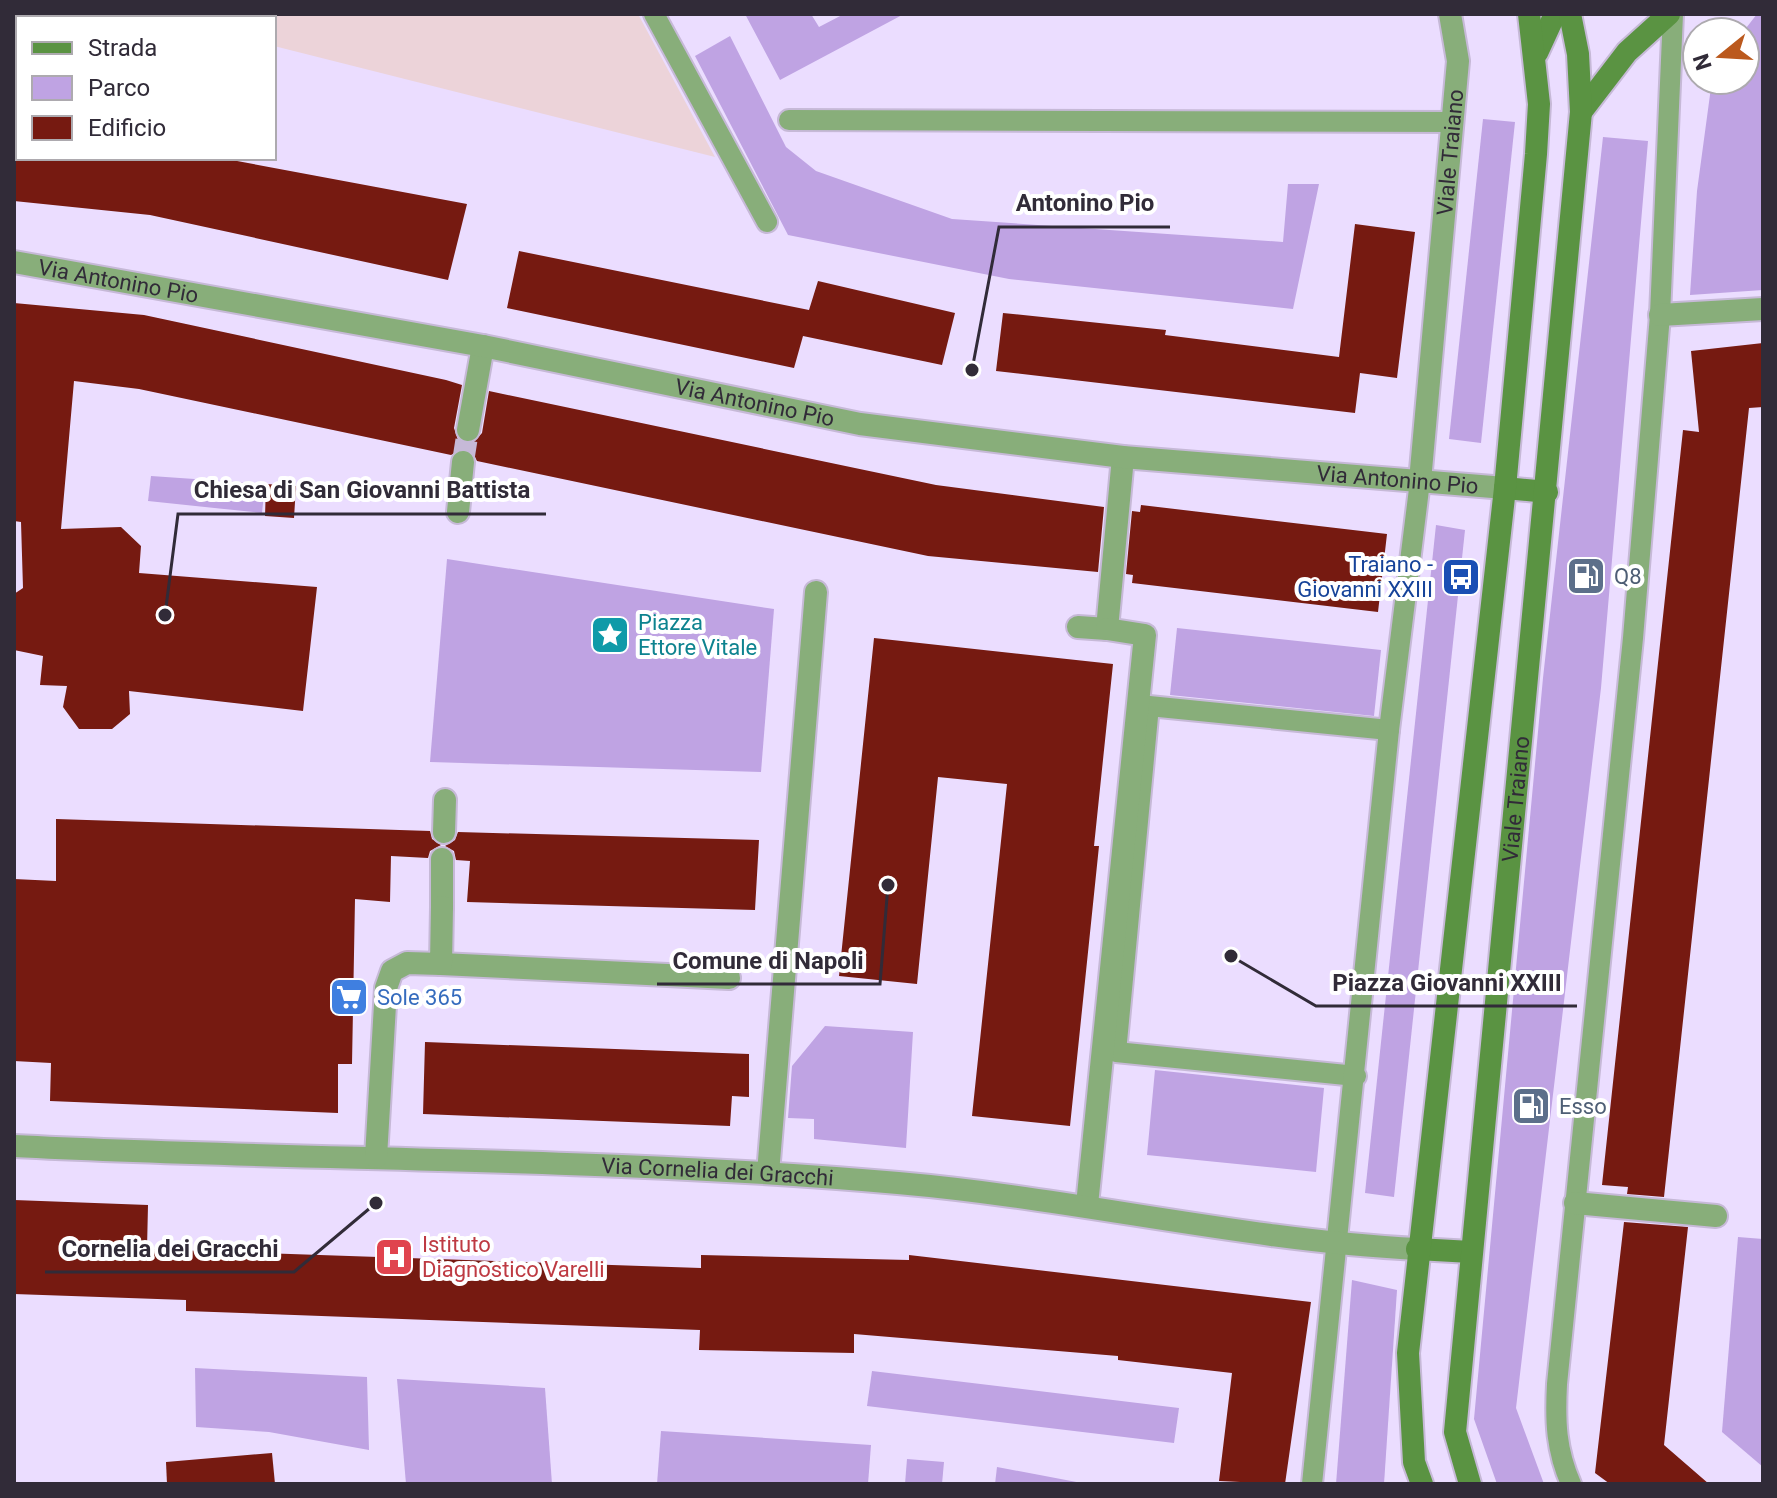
<svg xmlns="http://www.w3.org/2000/svg" width="1777" height="1498" font-family="Roboto,sans-serif">
<rect width="100%" height="100%" fill="#ebddff"/>
<path fill="#ecd3d9" d="M 145,14 L 638,14 L 715,157 L 274,46 L 274,18 L 161,18 Z"/>
<g fill="#bfa3e3">
<path d="M 745,14 L 811,14 L 819,27 L 844,14 L 904,14 L 780,80 Z"/>
<path d="M 1757,14 L 1763,14 L 1763,290 L 1690,295 L 1697,191 L 1712,80 L 1745,80 L 1743,32 Z"/>
<path d="M 730,36 L 786,147 L 816,171 L 952,219 L 1283,242 L 1288,184 L 1319,184 L 1293,309 L 1009,279 L 788,235 L 695,56 Z"/>
<path d="M 1483,119 L 1515,122 L 1481,443 L 1449,439 Z"/>
<path d="M 1603,137 L 1648,141 L 1601,688 L 1516,1408 L 1544,1484 L 1497,1484 L 1474,1419 L 1543,678 Z"/>
<path d="M 151,476 L 265,484 L 262,513 L 148,501 Z"/>
<path d="M 1436,525 L 1465,530 L 1394,1197 L 1365,1193 Z"/>
<path d="M 447,559 L 774,609 L 761,772 L 430,762 Z"/>
<path d="M 1177,628 L 1381,650 L 1374,716 L 1170,695 Z"/>
<path d="M 825,1026 L 913,1032 L 906,1148 L 814,1139 L 814,1119 L 788,1118 L 792,1066 Z"/>
<path d="M 1155,1070 L 1324,1088 L 1316,1172 L 1147,1155 Z"/>
<path d="M 1738,1237 L 1763,1239 L 1763,1467 L 1722,1432 Z"/>
<path d="M 1352,1280 L 1397,1290 L 1384,1484 L 1336,1484 Z"/>
<path d="M 195,1368 L 367,1377 L 369,1450 L 269,1432 L 196,1427 Z"/>
<path d="M 872,1371 L 1179,1408 L 1174,1443 L 867,1406 Z"/>
<path d="M 397,1379 L 545,1388 L 552,1484 L 406,1484 Z"/>
<path d="M 661,1431 L 871,1445 L 868,1484 L 657,1484 Z"/>
<path d="M 907,1459 L 944,1462 L 942,1484 L 905,1484 Z"/>
<path d="M 997,1467 L 1087,1484 L 995,1484 Z"/>
</g>
<g fill="#761a11">
<path d="M 14,158 L 221,158 L 467,204 L 448,280 L 150,215 L 14,201 Z"/>
<path d="M 1355,224 L 1415,232 L 1397,378 L 1360,373 L 1355,413 L 996,371 L 1003,313 L 1166,330 L 1165,335 L 1339,357 Z"/>
<path d="M 519,251 L 809,310 L 818,281 L 955,313 L 942,365 L 803,336 L 794,368 L 507,308 Z"/>
<path d="M 14,303 L 144,315 L 446,380 L 462,385 L 454,428 L 458,440 L 465,444 L 473,443 L 482,433 L 489,391 L 936,485 L 1104,507 L 1098,572 L 928,556 L 477,461 L 472,451 L 465,448 L 451,455 L 139,389 L 74,381 L 61,529 L 121,527 L 141,546 L 139,573 L 317,587 L 303,711 L 129,691 L 130,714 L 112,729 L 79,729 L 63,707 L 67,686 L 40,685 L 43,656 L 14,650 L 14,594 L 23,588 L 21,522 L 14,521 Z"/>
<path d="M 1763,343 L 1763,407 L 1749,408 L 1664,1197 L 1627,1194 L 1628,1187 L 1602,1185 L 1683,430 L 1699,432 L 1691,351 Z"/>
<path d="M 266,484 L 296,486 L 294,518 L 265,516 Z"/>
<path d="M 1141,505 L 1387,534 L 1378,612 L 1132,583 L 1133,575 L 1126,574 L 1132,511 L 1140,512 Z"/>
<path d="M 874,638 L 1113,664 L 1094,846 L 1099,846 L 1070,1126 L 972,1116 L 1007,784 L 938,777 L 917,984 L 839,976 Z"/>
<path d="M 56,819 L 430,831 L 432,839 L 441,845 L 430,851 L 428,858 L 391,856 L 390,902 L 355,899 L 352,1064 L 338,1064 L 338,1113 L 50,1101 L 51,1063 L 14,1061 L 14,879 L 56,881 Z"/>
<path d="M 458,832 L 759,840 L 755,910 L 467,902 L 470,861 L 456,860 L 454,851 L 445,846 L 455,840 Z"/>
<path d="M 425,1042 L 749,1054 L 749,1097 L 732,1096 L 730,1126 L 423,1114 Z"/>
<path d="M 14,1200 L 148,1205 L 147,1249 L 701,1268 L 701,1255 L 909,1260 L 909,1255 L 1311,1302 L 1285,1484 L 1219,1481 L 1232,1373 L 1118,1360 L 1118,1356 L 854,1334 L 854,1353 L 699,1350 L 700,1330 L 186,1311 L 186,1300 L 14,1294 Z"/>
<path d="M 1624,1222 L 1688,1227 L 1664,1445 L 1709,1484 L 1610,1484 L 1595,1473 Z"/>
<path d="M 272,1453 L 275,1484 L 167,1484 L 166,1462 Z"/>
</g>
<g fill="none" stroke-linecap="round" stroke-linejoin="round">
<path stroke="#c6b9d7" stroke-width="22" stroke-dasharray="22 11" stroke-linecap="butt" d="M 463,462 L 468,430"/>
<defs>
<g id="service">
<path d="M 654,14 L 767,222"/>
<path d="M 789,120 L 1453,122"/>
<path d="M 1356,1076 L 1116,1052 L 1149,706 L 1389,730"/>
<path d="M 1312,1484 L 1389,730 L 1420,481"/>
<path d="M 1571,1484 C 1556,1450 1555,1421 1557,1384 L 1633,638 L 1660,315 L 1673,14"/>
</g>
<g id="pedestrian">
<path d="M 468,430 L 483,346"/>
<path d="M 458,512 L 463,462"/>
<path d="M 1078,627 L 1107,629 L 1123,457"/>
<path d="M 444,832 L 445,800"/>
<path d="M 442,907 L 442,859"/>
<path d="M 1575,1203 L 1716,1216"/>
<path d="M 1087,1205 L 1145,635 L 1107,629"/>
</g>
<g id="minor">
<path id="s1" d="M 14,262 L 483,346 L 860,424 L 1123,457 L 1505,488"/>
<path d="M 1660,315 L 1763,309"/>
<path id="s2" d="M 1420,481 L 1458,61 L 1450,14"/>
<path d="M 441,964 L 729,978"/>
<path id="s3" d="M 14,1146 C 309,1161 604,1157 898,1183 C 1072,1198 1243,1240 1417,1249"/>
<path d="M 376,1157 L 386,988 L 392,971 L 407,963 L 441,964 L 442,907"/>
<path d="M 768,1173 L 816,592"/>
</g>
<g id="secondary">
<path d="M 1537,53 L 1555,14"/>
<path d="M 1581,112 L 1627,52 L 1669,14"/>
<path d="M 1505,488 L 1547,492"/>
<path d="M 1417,1249 L 1471,1252"/>
<path d="M 1422,1484 L 1414,1462 L 1408,1353 L 1505,488 L 1536,154 L 1539,104 L 1529,14"/>
<path id="s4" d="M 1470,1484 L 1455,1432 L 1581,112 L 1578,54 L 1570,14"/>
</g>
</defs>
<use href="#service" stroke="#c6b9d7" stroke-width="24"/>
<use href="#pedestrian" stroke="#c6b9d7" stroke-width="26"/>
<use href="#minor" stroke="#c6b9d7" stroke-width="26"/>
<use href="#secondary" stroke="#c6b9d7" stroke-width="26"/>
<use href="#service" stroke="#88ae7a" stroke-width="20"/>
<use href="#pedestrian" stroke="#88ae7a" stroke-width="22"/>
<use href="#minor" stroke="#88ae7a" stroke-width="22"/>
<use href="#secondary" stroke="#5a9342" stroke-width="22"/>
</g>
<defs>
<symbol id="fuel-square" viewBox="-11 -11 22 22"><rect x="-9" y="-9" width="18" height="18" rx="4" fill="#5c6f8a" stroke="#fff"/><path d="M-5.5-6h7V0h2V4h1.3V-2.5L3-4.5l.8-.8L6-3V5H2.5V1h-1V6h-7ZM-4.2-4.7v3.2H.2V-4.7Z" fill="#fff"/></symbol>
<symbol id="bus-square" viewBox="-11 -11 22 22"><rect x="-9" y="-9" width="18" height="18" rx="4" fill="#1a4fb4" stroke="#fff"/><path d="M-5-6H5V4H4V6H2V4H-2V6H-4V4H-5ZM-3.5-4V0h7V-4ZM-3.5 1.2v1.5H-2V1.2ZM2 1.2v1.5H3.5V1.2Z" fill="#fff"/></symbol>
<symbol id="sight-square" viewBox="-11 -11 22 22"><rect x="-9" y="-9" width="18" height="18" rx="4" fill="#0f9aa8" stroke="#fff"/><path d="M0-6L1.8-2.2L6-1.7L2.9 1.2L3.7 5.4L0 3.3L-3.7 5.4L-2.9 1.2L-6-1.7L-1.8-2.2Z" fill="#fff"/></symbol>
<symbol id="supermarket-square" viewBox="-11 -11 22 22"><rect x="-9" y="-9" width="18" height="18" rx="4" fill="#3f7fe0" stroke="#fff"/><path d="M-6-5.5h2.5l.6 2H6L4.5 2H-2.5L-4.4-4H-6ZM-1.5 3.2a1.3 1.3 0 1 0 .1 0ZM3 3.2a1.3 1.3 0 1 0 .1 0Z" fill="#fff"/></symbol>
<symbol id="hospital-square" viewBox="-11 -11 22 22"><rect x="-9" y="-9" width="18" height="18" rx="4" fill="#e0444e" stroke="#fff"/><path d="M-5-5h3v3.5h4V-5h3V5h-3V1.5h-4V5h-3Z" fill="#fff"/></symbol>
</defs>
<g fill-rule="evenodd">
<use href="#fuel-square" x="1564" y="554" width="44" height="44"/>
<use href="#bus-square" x="1439" y="555" width="44" height="44"/>
<use href="#sight-square" x="588" y="613" width="44" height="44"/>
<use href="#supermarket-square" x="327" y="975" width="44" height="44"/>
<use href="#fuel-square" x="1509" y="1084" width="44" height="44"/>
<use href="#hospital-square" x="372" y="1235" width="44" height="44"/>
</g>
<g text-anchor="middle" dominant-baseline="central" stroke-width="8" stroke-linejoin="round" paint-order="stroke">
<g font-size="22" fill="#312b38" stroke="#fff">
<text stroke="none"><textPath href="#s2" startOffset="330">Viale Traiano</textPath></text>
<text stroke="none"><textPath href="#s1" startOffset="106">Via Antonino Pio</textPath></text>
<text stroke="none"><textPath href="#s1" startOffset="754">Via Antonino Pio</textPath></text>
<text stroke="none"><textPath href="#s1" startOffset="1402">Via Antonino Pio</textPath></text>
<text stroke="none"><textPath href="#s4" startOffset="690">Viale Traiano</textPath></text>
<text stroke="none"><textPath href="#s3" startOffset="704">Via Cornelia dei Gracchi</textPath></text>
</g>
<g font-size="22" fill="#164399" stroke="#fff" text-anchor="end">
<text x="1433" y="564">Traiano -<tspan x="1433" dy="25">Giovanni XXIII</tspan></text>
</g>
<g font-size="22" fill="#4e5e75" stroke="#fff" text-anchor="start">
<text x="1614" y="576">Q8</text>
<text x="1559" y="1106">Esso</text>
</g>
<g font-size="22" fill="#0d838f" stroke="#fff" text-anchor="start">
<text x="638" y="622">Piazza<tspan x="638" dy="25">Ettore Vitale</tspan></text>
</g>
<g font-size="22" fill="#366cbe" stroke="#fff" text-anchor="start">
<text x="377" y="997">Sole 365</text>
</g>
<g font-size="22" fill="#be3a42" stroke="#fff" text-anchor="start">
<text x="422" y="1244">Istituto<tspan x="422" dy="25">Diagnostico Varelli</tspan></text>
</g>
</g>
<path fill="none" stroke="#312b38" stroke-width="3" d="M972 370L999 227H1170M165 615L178 514H546M888 885L880 984H657M1231 956L1316 1006H1577M376 1203L294 1272H45"/>
<g fill="#312b38" stroke="#fff" stroke-width="3">
<circle cx="972" cy="370" r="8"/>
<circle cx="165" cy="615" r="8"/>
<circle cx="888" cy="885" r="8"/>
<circle cx="1231" cy="956" r="8"/>
<circle cx="376" cy="1203" r="8"/>
</g>
<g font-size="24" text-anchor="middle" font-weight="bold" fill="#312b38" stroke="#fff" stroke-width="8" stroke-linejoin="round" paint-order="stroke">
<text x="1085" y="211">Antonino Pio</text>
<text x="362" y="498">Chiesa di San Giovanni Battista</text>
<text x="768" y="969">Comune di Napoli</text>
<text x="1447" y="991">Piazza Giovanni XXIII</text>
<text x="170" y="1257">Cornelia dei Gracchi</text>
</g>
<rect width="1777" height="1498" fill="none" stroke="#312b38" stroke-width="32"/>
<rect x="16" y="16" width="260" height="144" fill="#ffffff" stroke="#adaaaf" stroke-width="2"/>
<rect x="32" y="42" width="40" height="12" fill="#5a9342" stroke="#adaaaf" stroke-width="2"/>
<text x="88" y="56" font-size="24" fill="#312b38">Strada</text>
<rect x="32" y="76" width="40" height="24" fill="#bfa3e3" stroke="#adaaaf" stroke-width="2"/>
<text x="88" y="96" font-size="24" fill="#312b38">Parco</text>
<rect x="32" y="116" width="40" height="24" fill="#761a11" stroke="#adaaaf" stroke-width="2"/>
<text x="88" y="136" font-size="24" fill="#312b38">Edificio</text>
<g transform="translate(1721 56) rotate(252)"><circle r="38" fill="#ffffff" stroke="#adaaaf" stroke-width="2"/>
<path d="M0-6L14 30L0 20L-14 30Z" fill="#bb591d"/>
<text y="-12" font-size="22" font-weight="bold" text-anchor="middle" fill="#312b38">N</text>
</g>
</svg>
